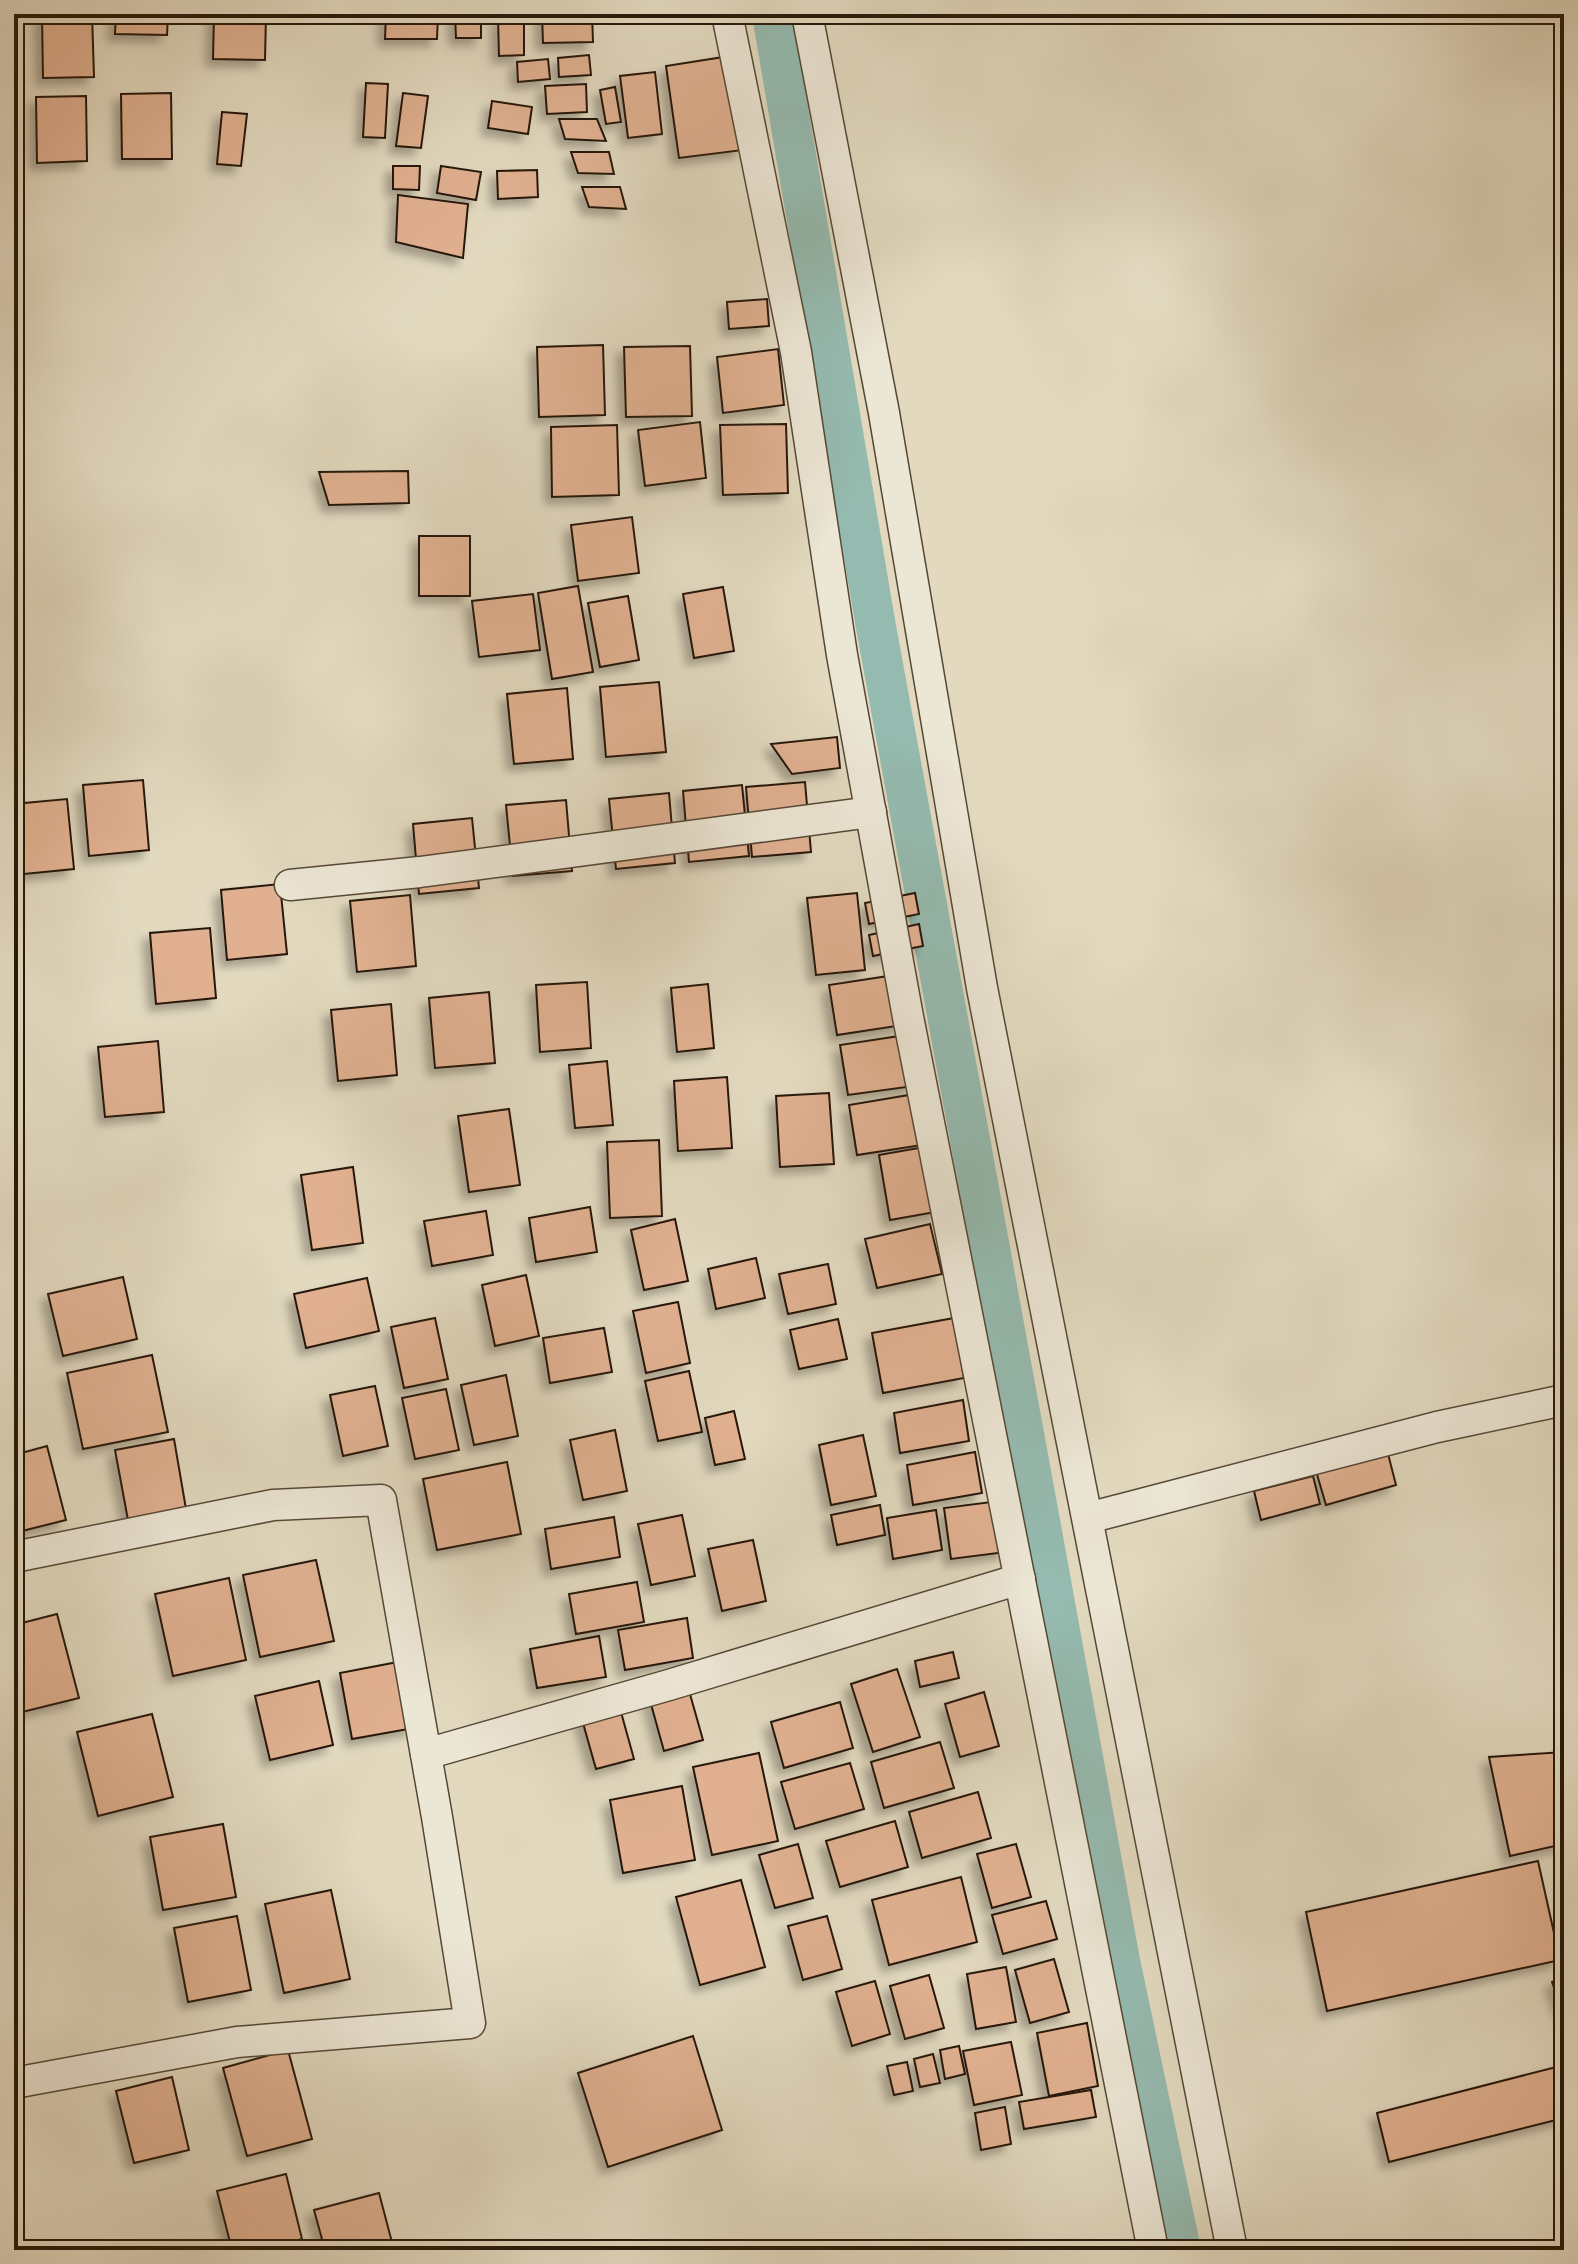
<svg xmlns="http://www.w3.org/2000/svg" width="1578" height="2264" font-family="'Sorts Mill Goudy',serif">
<defs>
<filter id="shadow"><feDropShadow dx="-7" dy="7" stdDeviation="4" flood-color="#0004"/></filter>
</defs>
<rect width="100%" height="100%" fill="#e2d9bf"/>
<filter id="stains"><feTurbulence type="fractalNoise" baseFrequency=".0025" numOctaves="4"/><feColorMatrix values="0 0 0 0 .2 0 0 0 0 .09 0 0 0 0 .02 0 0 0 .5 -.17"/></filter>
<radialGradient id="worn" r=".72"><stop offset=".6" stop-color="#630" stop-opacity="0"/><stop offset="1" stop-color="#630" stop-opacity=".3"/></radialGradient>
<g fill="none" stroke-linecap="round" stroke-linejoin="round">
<path stroke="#95baaf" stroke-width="40" d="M 772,14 L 876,627 L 1050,1576 L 1120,1961 L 1181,2250"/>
</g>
<g fill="#e0b090" stroke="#281809" stroke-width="2" filter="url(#shadow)">
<path d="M 42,14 L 92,14 L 94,77 L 43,78 Z"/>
<path d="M 116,14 L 168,14 L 167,35 L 115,34 Z"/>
<path d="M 214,14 L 266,14 L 265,60 L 213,59 Z"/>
<path d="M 386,14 L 438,14 L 437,39 L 385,39 Z"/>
<path d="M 455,14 L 481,14 L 481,38 L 456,38 Z"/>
<path d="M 542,14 L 592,14 L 593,42 L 543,43 Z"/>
<path d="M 524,17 L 524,55 L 499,56 L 498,18 Z"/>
<path d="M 589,55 L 591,75 L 559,77 L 558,58 Z"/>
<path d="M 730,56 L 743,150 L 679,158 L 666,66 Z"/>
<path d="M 548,59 L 550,79 L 518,82 L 517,62 Z"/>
<path d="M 655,72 L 662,134 L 628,138 L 620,76 Z"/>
<path d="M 366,83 L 388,84 L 385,138 L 363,137 Z"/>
<path d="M 586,84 L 587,112 L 547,114 L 545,86 Z"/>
<path d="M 615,87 L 621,122 L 606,124 L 600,90 Z"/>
<path d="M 171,93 L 172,159 L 122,159 L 121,94 Z"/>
<path d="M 403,93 L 428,96 L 421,148 L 396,146 Z"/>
<path d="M 86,96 L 87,161 L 37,163 L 36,97 Z"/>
<path d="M 492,101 L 532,107 L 528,134 L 488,128 Z"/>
<path d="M 222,112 L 247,114 L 241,166 L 217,164 Z"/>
<path d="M 559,119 L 597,119 L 606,141 L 565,139 Z"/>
<path d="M 571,152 L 609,152 L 614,174 L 578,173 Z"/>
<path d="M 393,166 L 420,166 L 419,190 L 393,189 Z"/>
<path d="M 441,166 L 481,172 L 476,200 L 437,193 Z"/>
<path d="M 537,170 L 538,197 L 498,199 L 497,171 Z"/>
<path d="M 582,187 L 620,187 L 626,209 L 589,207 Z"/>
<path d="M 398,195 L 468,204 L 463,258 L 396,242 Z"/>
<path d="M 767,299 L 769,326 L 729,329 L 727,302 Z"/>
<path d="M 603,345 L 605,415 L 539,417 L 537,347 Z"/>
<path d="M 690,346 L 692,416 L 626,417 L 624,347 Z"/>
<path d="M 778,349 L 784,405 L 723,413 L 717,357 Z"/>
<path d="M 700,422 L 706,478 L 645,486 L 638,430 Z"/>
<path d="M 786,424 L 788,493 L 723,495 L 720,425 Z"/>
<path d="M 617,425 L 619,495 L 552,497 L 551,427 Z"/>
<path d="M 408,471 L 409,503 L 329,505 L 319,472 Z"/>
<path d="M 632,517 L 639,573 L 578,581 L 571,525 Z"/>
<rect x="419" y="536" width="51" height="60"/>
<path d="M 578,586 L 593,672 L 552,679 L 538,593 Z"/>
<path d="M 723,587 L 734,651 L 694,658 L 683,594 Z"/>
<path d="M 533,594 L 540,650 L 479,657 L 472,601 Z"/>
<path d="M 628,596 L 639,660 L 600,667 L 588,603 Z"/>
<path d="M 659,682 L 666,752 L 606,757 L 600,687 Z"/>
<path d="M 567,688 L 573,759 L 514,764 L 507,694 Z"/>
<path d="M 837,737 L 840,768 L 792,774 L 771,744 Z"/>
<path d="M 143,780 L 149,850 L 89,856 L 83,785 Z"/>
<path d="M 805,782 L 811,852 L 752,857 L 746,787 Z"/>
<path d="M 742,785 L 749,856 L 689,862 L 683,791 Z"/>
<path d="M 669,793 L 675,863 L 616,869 L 609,799 Z"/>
<path d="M 67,799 L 74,869 L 14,875 L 14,804 Z"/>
<path d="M 566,800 L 572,871 L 513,876 L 506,805 Z"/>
<path d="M 472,818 L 479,888 L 419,894 L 413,824 Z"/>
<path d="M 280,884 L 287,954 L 227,960 L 221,890 Z"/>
<path d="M 857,893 L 865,970 L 816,975 L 807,898 Z"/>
<path d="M 915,893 L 919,914 L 869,924 L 865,903 Z"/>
<path d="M 410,895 L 416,966 L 357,972 L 350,901 Z"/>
<path d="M 919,924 L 923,946 L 873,956 L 869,935 Z"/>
<path d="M 210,928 L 216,998 L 156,1004 L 150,933 Z"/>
<path d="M 895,975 L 903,1025 L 837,1035 L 829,985 Z"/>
<path d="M 587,982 L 591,1048 L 540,1052 L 536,985 Z"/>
<path d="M 708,984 L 714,1048 L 677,1052 L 671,988 Z"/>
<path d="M 489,992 L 495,1063 L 435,1068 L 429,998 Z"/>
<path d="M 391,1004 L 397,1075 L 338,1081 L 331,1010 Z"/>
<path d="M 906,1035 L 914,1086 L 848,1095 L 840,1045 Z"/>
<path d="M 158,1041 L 164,1112 L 105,1117 L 98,1047 Z"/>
<path d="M 607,1061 L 613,1125 L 575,1128 L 569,1065 Z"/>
<path d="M 727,1077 L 732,1148 L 678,1151 L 674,1081 Z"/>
<path d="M 829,1093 L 834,1164 L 780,1167 L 776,1096 Z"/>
<path d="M 915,1094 L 922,1145 L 857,1155 L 849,1105 Z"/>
<path d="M 509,1109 L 520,1185 L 469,1192 L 458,1116 Z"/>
<path d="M 659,1140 L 662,1216 L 610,1218 L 607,1142 Z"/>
<path d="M 930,1146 L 941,1211 L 890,1220 L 879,1155 Z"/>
<path d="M 353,1167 L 363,1243 L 312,1250 L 301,1175 Z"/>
<path d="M 590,1207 L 597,1252 L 536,1262 L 529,1218 Z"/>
<path d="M 486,1211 L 493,1255 L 432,1266 L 424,1221 Z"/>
<path d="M 675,1219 L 688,1281 L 644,1290 L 631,1230 Z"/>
<path d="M 930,1224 L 942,1274 L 877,1288 L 865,1239 Z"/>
<path d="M 756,1258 L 765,1298 L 716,1309 L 708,1269 Z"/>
<path d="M 828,1264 L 836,1304 L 788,1314 L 779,1274 Z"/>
<path d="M 526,1275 L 539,1336 L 495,1346 L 482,1285 Z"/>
<path d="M 123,1277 L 137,1339 L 63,1356 L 48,1294 Z"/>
<path d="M 367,1278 L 379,1331 L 306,1348 L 294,1294 Z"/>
<path d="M 678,1302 L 690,1363 L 646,1373 L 633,1311 Z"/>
<path d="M 435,1318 L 448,1379 L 404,1388 L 391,1327 Z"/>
<path d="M 954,1318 L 964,1378 L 883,1393 L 872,1333 Z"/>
<path d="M 838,1319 L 847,1359 L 799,1369 L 790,1330 Z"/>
<path d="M 604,1328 L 612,1372 L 550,1383 L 543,1338 Z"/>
<path d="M 152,1355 L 168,1432 L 83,1449 L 67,1373 Z"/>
<path d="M 689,1371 L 702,1432 L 658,1441 L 645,1381 Z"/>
<path d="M 506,1375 L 518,1436 L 474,1445 L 461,1385 Z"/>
<path d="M 375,1386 L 388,1446 L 343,1456 L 330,1395 Z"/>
<path d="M 446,1389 L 459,1450 L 415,1459 L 402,1398 Z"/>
<path d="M 963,1400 L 969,1441 L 900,1453 L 894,1413 Z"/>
<path d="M 734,1411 L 745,1459 L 715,1465 L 705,1418 Z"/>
<path d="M 615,1430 L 627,1491 L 583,1500 L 570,1440 Z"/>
<path d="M 863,1435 L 876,1496 L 831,1505 L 819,1445 Z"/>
<path d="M 174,1439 L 186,1509 L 128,1520 L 115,1450 Z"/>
<path d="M 47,1446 L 66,1520 L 14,1533 L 14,1455 Z"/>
<path d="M 1387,1450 L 1396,1485 L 1326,1505 L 1316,1471 Z"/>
<path d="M 975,1452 L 982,1493 L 913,1505 L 907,1465 Z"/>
<path d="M 507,1462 L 521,1534 L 437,1550 L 423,1479 Z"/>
<path d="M 1313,1476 L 1320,1504 L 1261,1520 L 1254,1491 Z"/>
<path d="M 999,1501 L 1006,1552 L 951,1559 L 944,1508 Z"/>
<path d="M 880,1505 L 885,1535 L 837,1545 L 831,1515 Z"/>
<path d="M 936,1510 L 942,1550 L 893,1559 L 887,1518 Z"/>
<path d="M 682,1515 L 695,1576 L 651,1585 L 638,1524 Z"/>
<path d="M 614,1517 L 620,1557 L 551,1569 L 545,1529 Z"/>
<path d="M 753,1540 L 766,1601 L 722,1611 L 708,1549 Z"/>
<path d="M 316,1560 L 334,1641 L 260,1657 L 243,1575 Z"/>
<path d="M 229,1578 L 246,1660 L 173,1676 L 155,1594 Z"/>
<path d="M 637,1582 L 644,1622 L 576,1634 L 569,1594 Z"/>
<path d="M 57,1614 L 79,1698 L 14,1714 L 14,1625 Z"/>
<path d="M 687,1618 L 693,1658 L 625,1670 L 618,1630 Z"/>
<path d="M 599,1636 L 606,1677 L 537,1688 L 530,1649 Z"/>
<path d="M 953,1652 L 959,1678 L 920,1687 L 915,1661 Z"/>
<path d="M 403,1661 L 414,1728 L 352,1739 L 340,1673 Z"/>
<path d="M 897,1669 L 920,1737 L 873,1752 L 851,1684 Z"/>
<path d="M 319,1681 L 333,1745 L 270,1760 L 255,1696 Z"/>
<path d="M 688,1687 L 703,1740 L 664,1751 L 649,1697 Z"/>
<path d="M 984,1692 L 999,1746 L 960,1757 L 945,1704 Z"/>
<path d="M 840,1702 L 853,1748 L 784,1768 L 771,1722 Z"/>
<path d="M 619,1705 L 634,1759 L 596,1769 L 581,1716 Z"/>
<path d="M 152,1714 L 173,1797 L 98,1816 L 77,1732 Z"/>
<path d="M 940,1742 L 954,1788 L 884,1808 L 871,1762 Z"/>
<path d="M 1564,1752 L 1564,1844 L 1510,1856 L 1489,1757 Z"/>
<path d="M 759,1753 L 778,1841 L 712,1855 L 693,1767 Z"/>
<path d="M 850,1763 L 864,1809 L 795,1829 L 781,1782 Z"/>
<path d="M 682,1786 L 695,1860 L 623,1873 L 610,1800 Z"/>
<path d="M 978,1792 L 991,1838 L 922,1858 L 909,1812 Z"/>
<path d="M 895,1821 L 908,1867 L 840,1887 L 826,1841 Z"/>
<path d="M 223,1824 L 236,1897 L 163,1910 L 150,1837 Z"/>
<path d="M 798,1844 L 813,1898 L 775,1908 L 759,1855 Z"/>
<path d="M 1016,1844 L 1031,1897 L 992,1908 L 977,1854 Z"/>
<path d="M 1538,1861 L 1560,1960 L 1327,2011 L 1306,1912 Z"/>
<path d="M 961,1877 L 977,1942 L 889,1965 L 872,1900 Z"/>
<path d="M 741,1880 L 765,1967 L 700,1985 L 676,1897 Z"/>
<path d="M 331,1890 L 350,1979 L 284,1993 L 265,1904 Z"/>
<path d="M 1046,1901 L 1057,1939 L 1003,1954 L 992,1915 Z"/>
<path d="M 237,1916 L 251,1990 L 188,2002 L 174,1928 Z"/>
<path d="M 827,1916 L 842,1969 L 803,1980 L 788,1926 Z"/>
<path d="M 1054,1959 L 1069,2012 L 1030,2023 L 1015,1970 Z"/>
<path d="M 1006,1967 L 1016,2022 L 976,2029 L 967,1974 Z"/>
<path d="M 929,1975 L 944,2028 L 905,2039 L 890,1986 Z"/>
<path d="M 1564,1977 L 1564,2015 L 1552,1982 Z"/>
<path d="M 875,1981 L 890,2034 L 852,2046 L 836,1992 Z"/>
<path d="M 1087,2023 L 1098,2086 L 1049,2096 L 1037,2033 Z"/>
<path d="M 693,2036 L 722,2130 L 608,2167 L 578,2073 Z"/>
<path d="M 1011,2042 L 1022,2095 L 974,2105 L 963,2051 Z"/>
<path d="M 959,2046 L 965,2074 L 945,2079 L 940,2050 Z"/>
<path d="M 288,2050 L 312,2139 L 247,2156 L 223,2068 Z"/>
<path d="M 933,2054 L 940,2083 L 920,2087 L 914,2059 Z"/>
<path d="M 907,2062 L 913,2091 L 894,2095 L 887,2066 Z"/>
<path d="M 1564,2065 L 1564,2118 L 1389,2162 L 1377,2113 Z"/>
<path d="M 172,2077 L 189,2150 L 134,2163 L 116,2091 Z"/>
<path d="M 1091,2090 L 1096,2117 L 1024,2129 L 1019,2102 Z"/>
<path d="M 1005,2107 L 1011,2144 L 981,2150 L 975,2113 Z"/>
<path d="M 286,2174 L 302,2239 L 261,2250 L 232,2250 L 217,2191 Z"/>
<path d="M 379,2193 L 394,2250 L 325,2250 L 314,2210 Z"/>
</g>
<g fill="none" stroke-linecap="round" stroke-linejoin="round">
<defs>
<g id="street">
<path d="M 727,14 L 796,352 L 842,655 L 908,1017 L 1153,2250"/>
<path d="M 807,14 L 884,413 L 982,988 L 1232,2250"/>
<path d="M 290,885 L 420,872 L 871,812"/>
<path d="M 1088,1518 L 1437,1427 L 1564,1400"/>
<path d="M 14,1557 L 273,1505 L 381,1500 L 437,1817 L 470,2023 L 237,2042 L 14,2083"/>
<path d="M 426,1754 L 669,1685 L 1020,1579"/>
</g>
</defs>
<use href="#street" stroke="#564836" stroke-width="33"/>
<use href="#street" stroke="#ece6d5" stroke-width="30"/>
</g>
<rect width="1578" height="2264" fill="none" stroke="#e2d9bf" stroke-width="48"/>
<rect x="16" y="16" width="1546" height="2232" fill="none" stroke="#281809" stroke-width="4"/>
<rect x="24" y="24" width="1530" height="2216" fill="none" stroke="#281809" stroke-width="2"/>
<rect width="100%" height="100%" filter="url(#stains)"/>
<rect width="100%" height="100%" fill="url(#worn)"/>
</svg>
